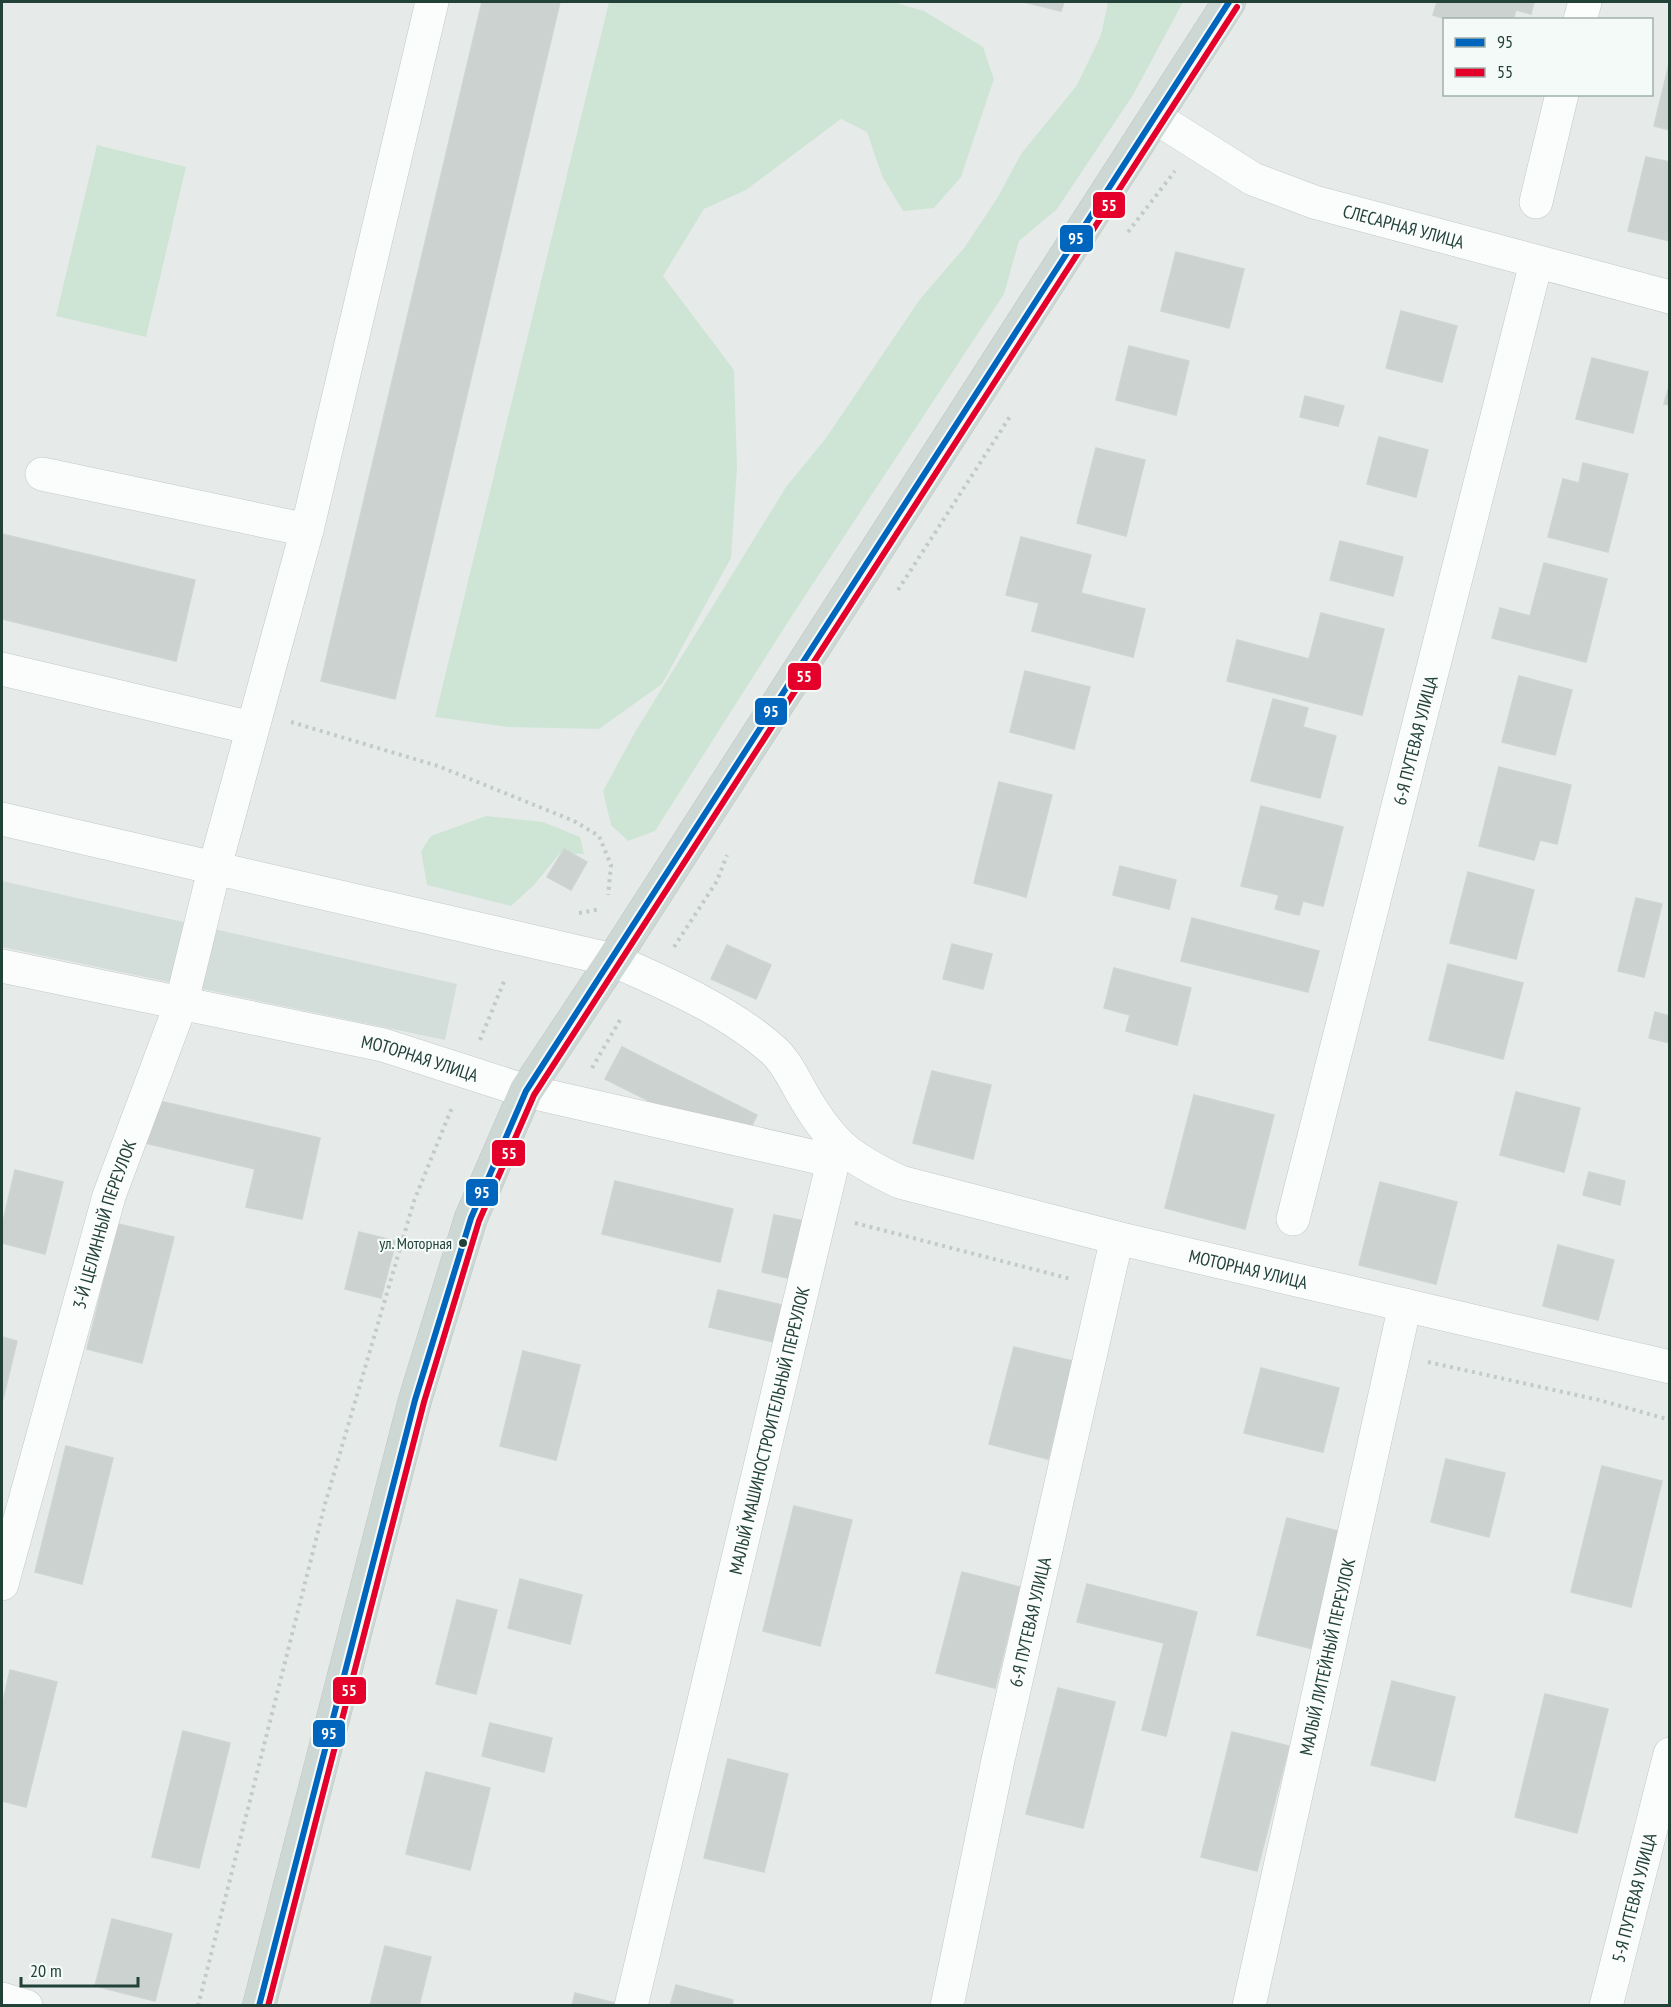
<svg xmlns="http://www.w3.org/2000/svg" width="1671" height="2007" font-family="'PT Sans Narrow',sans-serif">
<rect width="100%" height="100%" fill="#e6ebe9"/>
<path fill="#d3ddd9" d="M 2,881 L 457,984 L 445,1040 L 2,947 Z"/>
<g fill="#cee5d6">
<path d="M 609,2 L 893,2 L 924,11 L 983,47 L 994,79 L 961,177 L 934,208 L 903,211 L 882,176 L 867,132 L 841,119 L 746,190 L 704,209 L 663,276 L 734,370 L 737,467 L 731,558 L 662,684 L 599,729 L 508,727 L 435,717 Z"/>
<path d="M 1108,2 L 1183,2 L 1133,95 L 1057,209 L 1019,241 L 1004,294 L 795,611 L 655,831 L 628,841 L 611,825 L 603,791 L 635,732 L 786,487 L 826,438 L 920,299 L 964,248 L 998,197 L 1021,154 L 1077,85 L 1101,35 Z"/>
<path d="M 97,145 L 186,167 L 146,337 L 56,316 Z"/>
<path d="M 486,816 L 543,822 L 580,837 L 584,854 L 560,853 L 534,885 L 511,906 L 427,885 L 421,851 L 431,836 Z"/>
</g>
<g fill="#ccd2d0" stroke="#ced4d2" stroke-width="1.5">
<path d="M 482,2 L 560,2 L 395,699 L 321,681 Z"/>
<path d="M 1024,2 L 1064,2 L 1061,11 Z"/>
<path d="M 1437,2 L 1534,2 L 1531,14 L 1516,10 L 1513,20 L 1449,20 L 1433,15 Z"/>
<path d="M 1670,60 L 1670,130 L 1654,126 Z"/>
<path d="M 1646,157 L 1670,162 L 1670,241 L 1628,231 Z"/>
<path d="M 1176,252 L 1244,269 L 1229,328 L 1161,311 Z"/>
<path d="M 1401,311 L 1457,326 L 1442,382 L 1386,368 Z"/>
<path d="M 1129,346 L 1189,361 L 1176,415 L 1116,400 Z"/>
<path d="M 1592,358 L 1648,372 L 1633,433 L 1576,419 Z"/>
<path d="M 1670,383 L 1670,405 L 1664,404 Z"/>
<path d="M 1305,396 L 1344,406 L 1338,426 L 1300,417 Z"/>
<path d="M 1379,437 L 1428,450 L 1416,497 L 1367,484 Z"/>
<path d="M 1096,448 L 1145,460 L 1126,536 L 1077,523 Z"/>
<path d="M 1583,463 L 1628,474 L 1608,552 L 1548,537 L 1563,479 L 1579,483 Z"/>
<path d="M 2,534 L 195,580 L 176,661 L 2,619 Z"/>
<path d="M 1021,537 L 1091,555 L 1081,593 L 1145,609 L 1133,657 L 1032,631 L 1039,603 L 1006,595 Z"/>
<path d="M 1340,541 L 1403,557 L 1393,596 L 1330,580 Z"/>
<path d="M 1544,563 L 1607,579 L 1586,662 L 1492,638 L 1500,608 L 1530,616 Z"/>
<path d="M 1321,613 L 1384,629 L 1362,715 L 1227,681 L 1237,640 L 1309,659 Z"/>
<path d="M 1025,671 L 1090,687 L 1074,749 L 1010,732 Z"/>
<path d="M 1519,676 L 1572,690 L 1555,755 L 1502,742 Z"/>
<path d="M 1273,699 L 1308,708 L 1303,727 L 1336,736 L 1320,798 L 1251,781 Z"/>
<path d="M 1499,767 L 1571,785 L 1557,844 L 1540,840 L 1534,860 L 1479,846 Z"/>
<path d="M 999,782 L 1052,795 L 1026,897 L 974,883 Z"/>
<path d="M 1261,806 L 1343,827 L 1323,906 L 1303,901 L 1299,915 L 1275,909 L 1279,895 L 1241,886 Z"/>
<path d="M 564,849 L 587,862 L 571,890 L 547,877 Z"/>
<path d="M 1120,866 L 1176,880 L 1169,909 L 1113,895 Z"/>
<path d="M 1468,872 L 1534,890 L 1516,959 L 1450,943 Z"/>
<path d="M 1636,898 L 1662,904 L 1644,977 L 1618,971 Z"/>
<path d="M 1192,918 L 1319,951 L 1308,992 L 1181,961 Z"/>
<path d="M 952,944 L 992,954 L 983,989 L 943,979 Z"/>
<path d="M 727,945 L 771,965 L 756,999 L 711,979 Z"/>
<path d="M 1448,964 L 1523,983 L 1503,1059 L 1429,1040 Z"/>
<path d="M 1114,968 L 1191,988 L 1177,1045 L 1126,1031 L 1130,1015 L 1104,1008 Z"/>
<path d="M 1655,1012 L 1670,1016 L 1670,1043 L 1649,1038 Z"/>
<path d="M 622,1047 L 757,1115 L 741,1147 L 605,1079 Z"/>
<path d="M 932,1071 L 991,1085 L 973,1159 L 913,1143 Z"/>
<path d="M 1516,1092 L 1580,1108 L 1564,1172 L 1500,1155 Z"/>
<path d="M 1194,1095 L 1274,1115 L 1245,1229 L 1165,1208 Z"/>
<path d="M 155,1100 L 320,1138 L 302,1219 L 246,1207 L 255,1169 L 145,1143 Z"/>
<path d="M 15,1170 L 63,1182 L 45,1254 L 2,1243 L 2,1226 Z"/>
<path d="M 1589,1172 L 1625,1181 L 1620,1205 L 1583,1195 Z"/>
<path d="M 615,1181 L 733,1209 L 720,1262 L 602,1234 Z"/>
<path d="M 1380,1182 L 1457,1202 L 1436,1284 L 1359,1265 Z"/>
<path d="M 774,1215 L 805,1221 L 792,1279 L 762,1272 Z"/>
<path d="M 118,1224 L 174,1237 L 142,1363 L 87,1349 Z"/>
<path d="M 359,1232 L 396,1241 L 381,1298 L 345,1289 Z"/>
<path d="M 1558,1245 L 1614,1260 L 1598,1320 L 1543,1306 Z"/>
<path d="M 718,1290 L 782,1305 L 774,1342 L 709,1327 Z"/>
<path d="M 2,1337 L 17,1341 L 2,1403 Z"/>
<path d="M 1014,1347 L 1073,1361 L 1048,1459 L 989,1444 Z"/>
<path d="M 523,1351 L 580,1365 L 556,1460 L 500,1446 Z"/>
<path d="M 1261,1368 L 1339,1388 L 1323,1452 L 1244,1433 Z"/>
<path d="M 66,1446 L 113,1458 L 82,1584 L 35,1572 Z"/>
<path d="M 1446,1459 L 1505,1473 L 1489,1537 L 1431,1522 Z"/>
<path d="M 1602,1466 L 1662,1481 L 1631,1607 L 1571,1592 Z"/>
<path d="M 794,1506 L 852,1520 L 820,1646 L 763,1631 Z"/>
<path d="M 1287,1518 L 1342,1532 L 1313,1649 L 1257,1635 Z"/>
<path d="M 962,1572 L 1020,1587 L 995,1688 L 936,1673 Z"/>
<path d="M 520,1579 L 582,1595 L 570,1644 L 508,1628 Z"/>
<path d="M 1087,1584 L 1197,1612 L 1166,1736 L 1142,1730 L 1164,1643 L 1077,1622 Z"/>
<path d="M 457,1600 L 497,1610 L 476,1694 L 436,1684 Z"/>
<path d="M 10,1670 L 57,1682 L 26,1807 L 2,1801 L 2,1706 Z"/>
<path d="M 1392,1681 L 1455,1697 L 1435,1781 L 1371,1765 Z"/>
<path d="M 1058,1688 L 1115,1702 L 1083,1828 L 1026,1814 Z"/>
<path d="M 1545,1694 L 1608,1709 L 1577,1833 L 1515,1817 Z"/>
<path d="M 490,1723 L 552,1738 L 544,1772 L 482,1756 Z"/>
<path d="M 183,1731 L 230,1743 L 199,1868 L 152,1857 Z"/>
<path d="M 1232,1732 L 1289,1746 L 1257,1871 L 1201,1857 Z"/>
<path d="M 728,1759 L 788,1774 L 764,1872 L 704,1858 Z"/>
<path d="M 426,1772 L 490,1788 L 470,1870 L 406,1854 Z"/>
<path d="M 112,1919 L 172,1934 L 155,2001 L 95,1986 Z"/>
<path d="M 385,1946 L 431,1957 L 419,2006 L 370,2006 Z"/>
<path d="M 676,1985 L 733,2000 L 732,2006 L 670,2006 Z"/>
<path d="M 575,1993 L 619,2004 L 618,2006 L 572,2006 Z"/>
</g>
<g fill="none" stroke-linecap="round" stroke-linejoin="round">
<defs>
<g id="minor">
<path d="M 1580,20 L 1585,2"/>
<path id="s1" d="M 1155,117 L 1253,179 L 1314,202 L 1670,297"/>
<path d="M 1536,202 L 1562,94"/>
<path d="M 42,474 L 307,530"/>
<path d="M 2,669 L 252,728"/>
<path id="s2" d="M 2,819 L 613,960 C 667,984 728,1010 773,1050 C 787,1062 796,1084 806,1100 C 834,1147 852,1159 900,1182 L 1117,1238 L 1670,1367"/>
<path id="s3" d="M 2,966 L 383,1045 L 526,1091 L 833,1161"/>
<path id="s4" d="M 1293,1219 L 1536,263"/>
<path id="s5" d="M 2,1584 L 109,1196 L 182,1001 L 214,870 L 307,530 L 432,2"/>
<path d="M 2,1999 L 26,2006"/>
<path id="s6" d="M 631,2006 L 837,1145"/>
<path id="s7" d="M 947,2006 L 998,1760 L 1117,1238"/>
<path id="s8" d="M 1249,2006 L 1405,1305"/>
<path id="s9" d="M 1606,2006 L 1670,1754"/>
</g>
<path id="major" d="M 259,2006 L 415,1400 L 471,1218 L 526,1091 L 613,960 L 1229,2"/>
</defs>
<use href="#minor" stroke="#c3c8c6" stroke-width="34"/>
<use href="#major" stroke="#bdc7c4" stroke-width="34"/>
<g stroke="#c2cbc9" stroke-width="4" stroke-dasharray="3 4.5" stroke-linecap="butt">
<path d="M 1128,232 L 1175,171"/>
<path d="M 898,590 L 1011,415"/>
<path d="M 291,722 L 438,766 L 574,821 L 599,836 L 611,865 L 608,895"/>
<path d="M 579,913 L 601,909"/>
<path d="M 674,947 L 717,881 L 727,855"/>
<path d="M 480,1040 L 505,979"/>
<path d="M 592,1068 L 620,1020"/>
<path d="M 855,1223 L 1071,1279"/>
<path d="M 1428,1362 L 1599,1400 L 1670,1420"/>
<path d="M 198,2006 L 325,1504 L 414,1201 L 453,1105"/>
</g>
<use href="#minor" stroke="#fbfcfc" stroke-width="33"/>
<use href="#major" stroke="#cdd7d4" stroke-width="33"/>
<defs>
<path id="bus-1" d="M 259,2006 L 415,1400 L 471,1218 L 526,1091 L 1229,2"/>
<path id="bus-2" d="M 268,2006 L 424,1402 L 479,1221 L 534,1095 L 1237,7"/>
</defs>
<use href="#bus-1" stroke="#f4faf7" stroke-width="10"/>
<use href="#bus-2" stroke="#f4faf7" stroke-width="10"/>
<use href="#bus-1" stroke="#0065bd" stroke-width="6"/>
<use href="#bus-2" stroke="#e4002b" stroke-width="6"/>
</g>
<circle fill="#214139" stroke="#f4faf7" stroke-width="2" cx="463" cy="1243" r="5"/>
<g text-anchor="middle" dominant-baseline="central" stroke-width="4.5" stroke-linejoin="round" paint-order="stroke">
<g font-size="16" fill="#214139" stroke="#f4faf7" text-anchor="end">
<text x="452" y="1243">ул. Моторная</text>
</g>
<g font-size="18" fill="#214139" stroke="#f4faf7">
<text stroke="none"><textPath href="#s1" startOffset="274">СЛЕСАРНАЯ УЛИЦА</textPath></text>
<text stroke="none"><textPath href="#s4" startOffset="494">6-Я ПУТЕВАЯ УЛИЦА</textPath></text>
<text stroke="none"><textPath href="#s3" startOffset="428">МОТОРНАЯ УЛИЦА</textPath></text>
<text stroke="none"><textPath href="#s5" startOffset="374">3-Й ЦЕЛИННЫЙ ПЕРЕУЛОК</textPath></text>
<text stroke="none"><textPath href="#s2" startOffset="1358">МОТОРНАЯ УЛИЦА</textPath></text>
<text stroke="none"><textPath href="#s6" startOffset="592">МАЛЫЙ МАШИНОСТРОИТЕЛЬНЫЙ ПЕРЕУЛОК</textPath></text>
<text stroke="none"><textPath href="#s7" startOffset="393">6-Я ПУТЕВАЯ УЛИЦА</textPath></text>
<text stroke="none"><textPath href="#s8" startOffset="358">МАЛЫЙ ЛИТЕЙНЫЙ ПЕРЕУЛОК</textPath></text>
<text stroke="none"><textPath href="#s9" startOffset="112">5-Я ПУТЕВАЯ УЛИЦА</textPath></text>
</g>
</g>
<g stroke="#f4faf7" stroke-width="2">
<rect x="1092" y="191" width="34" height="28" rx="6" fill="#e4002b"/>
<rect x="1059" y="224" width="35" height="29" rx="6" fill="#0065bd"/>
<rect x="787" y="662" width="35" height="29" rx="6" fill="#e4002b"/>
<rect x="754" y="697" width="34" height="29" rx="6" fill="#0065bd"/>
<rect x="491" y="1139" width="35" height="28" rx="6" fill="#e4002b"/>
<rect x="465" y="1178" width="34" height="29" rx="6" fill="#0065bd"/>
<rect x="332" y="1676" width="35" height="29" rx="6" fill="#e4002b"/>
<rect x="312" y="1719" width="34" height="29" rx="6" fill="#0065bd"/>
</g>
<g font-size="16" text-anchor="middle" font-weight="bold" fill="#fff">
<text x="1109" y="211">55</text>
<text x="1076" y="244">95</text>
<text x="804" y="682">55</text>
<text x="771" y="717">95</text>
<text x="509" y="1159">55</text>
<text x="482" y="1198">95</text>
<text x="349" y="1696">55</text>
<text x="329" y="1739">95</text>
</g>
<rect width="1671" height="2007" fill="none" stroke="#214139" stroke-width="6"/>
<rect x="1443" y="18" width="210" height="78" fill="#f4faf7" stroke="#a0b0ab" stroke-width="1.5"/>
<rect x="1455" y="38" width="30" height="9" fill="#0065bd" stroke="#a0b0ab" stroke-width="1.5"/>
<text x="1497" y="48" font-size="18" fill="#214139">95</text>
<rect x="1455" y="68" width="30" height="9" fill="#e4002b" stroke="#a0b0ab" stroke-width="1.5"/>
<text x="1497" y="78" font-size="18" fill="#214139">55</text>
<path d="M21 1977v9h117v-9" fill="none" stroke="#214139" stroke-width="3"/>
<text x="30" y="1977" font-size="18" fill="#214139" stroke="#f4faf7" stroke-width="4.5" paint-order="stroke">20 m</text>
</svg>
